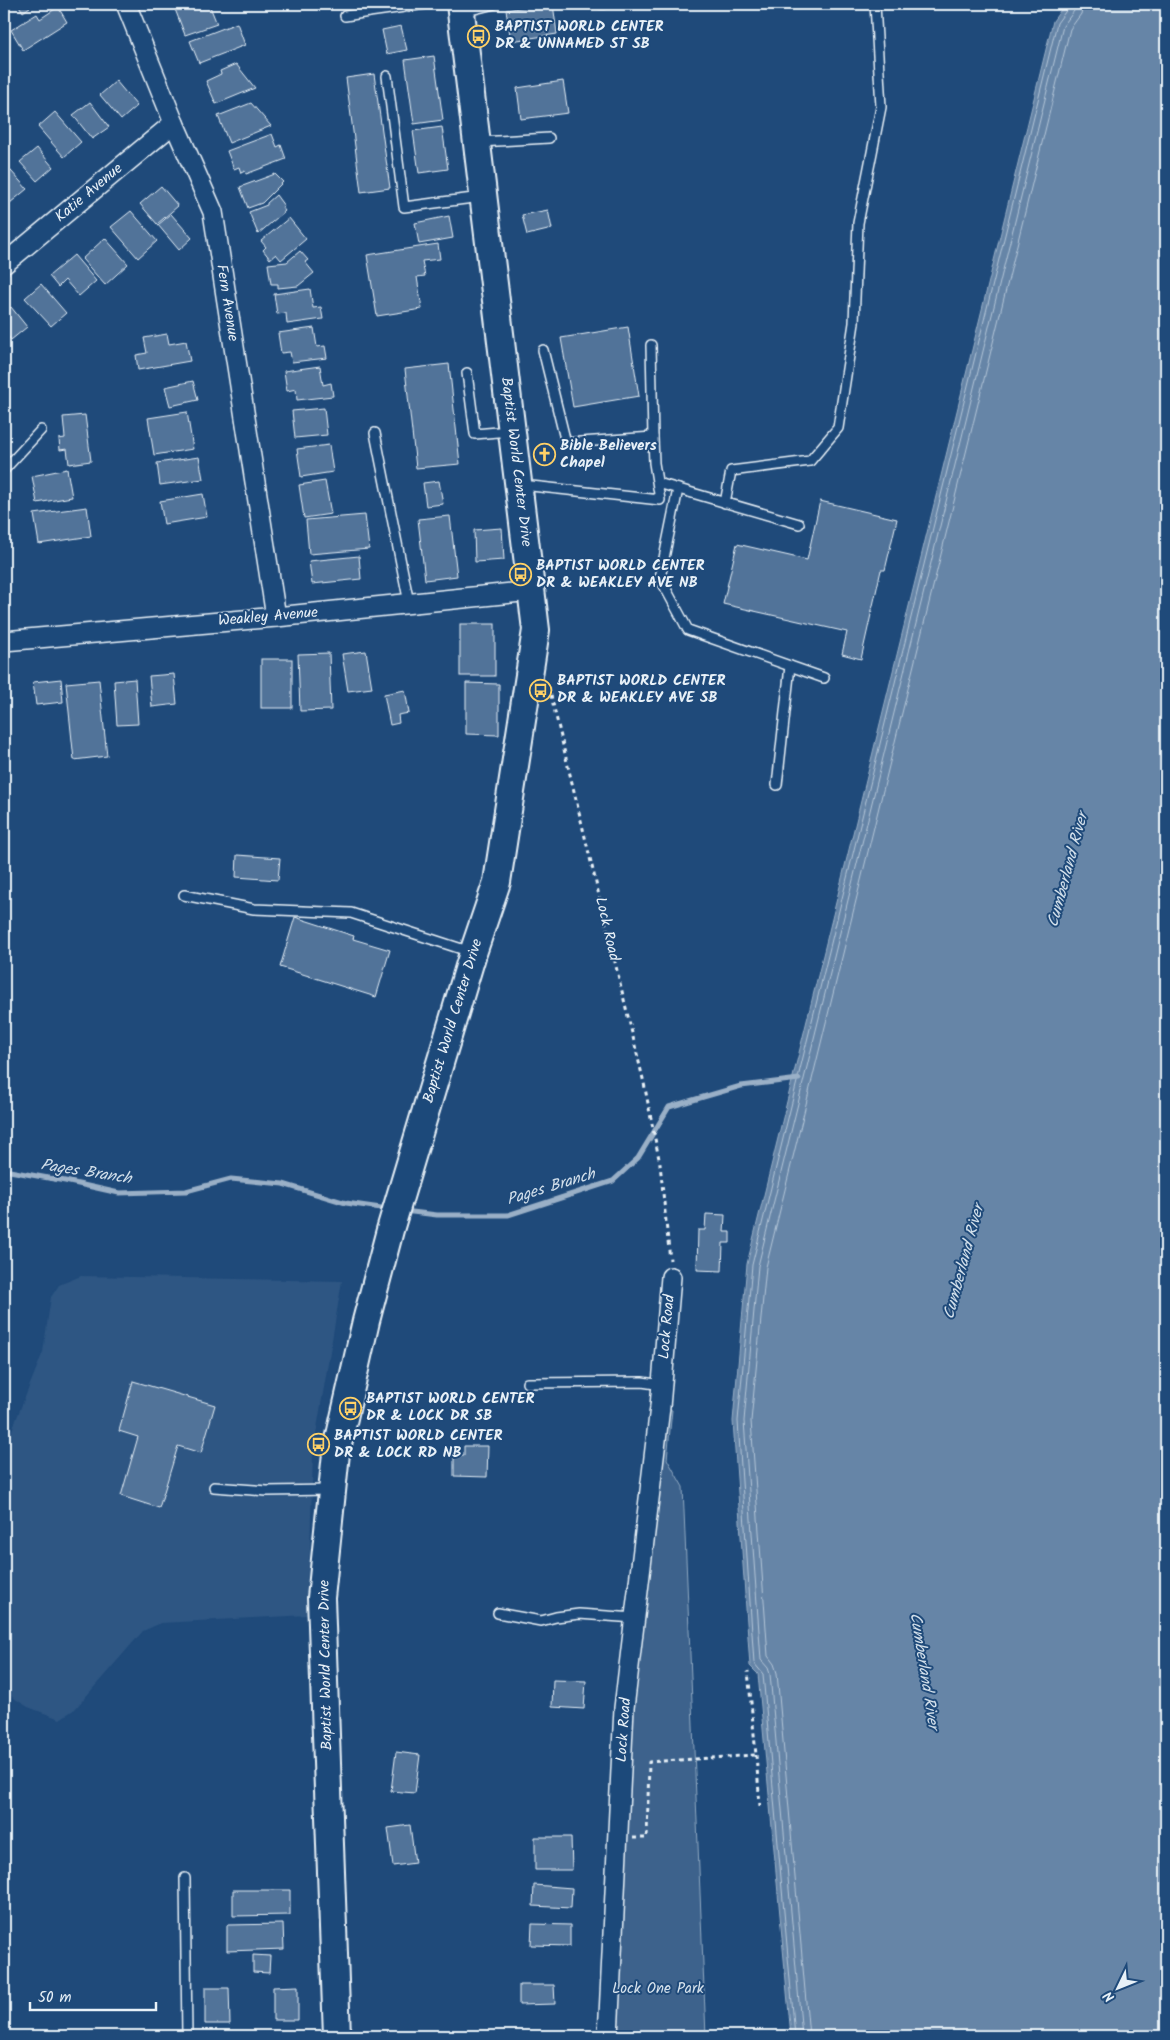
<svg xmlns="http://www.w3.org/2000/svg" width="1170" height="2040" font-family="Kalam,sans-serif">
<rect width="100%" height="100%" fill="#1f4a7a"/>
<filter id="ink" filterUnits="userSpaceOnUse"><feTurbulence type="fractalNoise" baseFrequency=".02" numOctaves="2"/><feDisplacementMap in="SourceGraphic" scale="10" xChannelSelector="R" yChannelSelector="G"/><feConvolveMatrix kernelMatrix="1 2 1 2 8 2 1 2 1" color-interpolation-filters="sRGB"/></filter>
<g filter="url(#ink)">
<path fill="#2e5683" d="M 81,1276 L 342,1281 L 313,1452 L 308,1615 L 161,1623 L 143,1631 L 75,1709 L 60,1719 L 28,1707 L 4,1692 L 4,1450 L 43,1352 L 51,1297 L 59,1285 Z"/>
<path fill="#3c628c" stroke="#92aac2" d="M 660,1407 L 672,1410 L 667,1459 L 683,1487 L 706,2036 L 608,2036 L 624,1708 Z"/>
<path fill="#6685a7" stroke="#9ab0c7" d="M 1065,4 L 1166,4 L 1166,2036 L 791,2036 L 758,1674 L 750,1666 L 733,1421 L 747,1264 L 1053,21 Z"/>
<g fill="none" stroke-linecap="round" stroke-linejoin="round">
<g stroke="#b4c6d8" stroke-width="1">
<path d="M 795,2036 L 763,1674 L 754,1663 L 738,1421 L 752,1265 L 1057,23 L 1068,8 L 1069,4"/>
<path d="M 802,2036 L 770,1674 L 768,1668 L 761,1660 L 744,1421 L 758,1266 L 1063,26 L 1074,11 L 1075,4"/>
<path d="M 809,2036 L 777,1673 L 774,1664 L 768,1656 L 751,1421 L 766,1267 L 1070,29 L 1081,14 L 1083,4"/>
</g>
<g stroke="#9ab0c7" stroke-width="5">
<path d="M 4,1170 L 65,1181 L 119,1193 L 186,1191 L 231,1179 L 283,1184 L 346,1203 L 388,1209"/>
<path d="M 404,1211 L 437,1215 L 508,1215 L 613,1181 L 638,1158 L 669,1107 L 741,1086 L 799,1079"/>
</g>
</g>
<g fill="#517399" stroke="#e8f1f8">
<path d="M 18,4 L 34,4 L 23,12 Z"/>
<path d="M 173,4 L 209,4 L 217,24 L 185,35 Z"/>
<path d="M 545,4 L 553,4 L 557,34 L 511,41 L 506,10 Z"/>
<path d="M 58,7 L 67,22 L 23,50 L 11,30 L 37,14 L 40,19 Z"/>
<path d="M 237,23 L 245,45 L 199,63 L 190,41 Z"/>
<path d="M 401,26 L 407,50 L 387,54 L 382,30 Z"/>
<path d="M 434,56 L 443,120 L 414,124 L 405,60 Z"/>
<path d="M 236,64 L 255,88 L 216,104 L 206,81 L 221,74 L 220,71 Z"/>
<path d="M 374,74 L 390,188 L 361,192 L 346,78 Z"/>
<path d="M 116,81 L 137,106 L 121,120 L 100,95 Z"/>
<path d="M 563,81 L 568,113 L 521,119 L 517,88 Z"/>
<path d="M 90,102 L 109,127 L 92,139 L 73,115 Z"/>
<path d="M 251,103 L 271,126 L 229,143 L 218,116 Z"/>
<path d="M 55,112 L 81,142 L 64,157 L 38,127 Z"/>
<path d="M 442,127 L 448,169 L 419,173 L 413,131 Z"/>
<path d="M 272,134 L 277,147 L 281,145 L 286,159 L 246,174 L 245,171 L 241,173 L 239,167 L 234,169 L 227,151 Z"/>
<path d="M 37,148 L 53,167 L 37,181 L 20,162 Z"/>
<path d="M 4,163 L 27,189 L 10,203 L 4,196 Z"/>
<path d="M 275,174 L 283,182 L 262,203 L 248,208 L 240,187 Z"/>
<path d="M 161,186 L 178,206 L 157,224 L 140,204 Z"/>
<path d="M 276,195 L 284,206 L 282,207 L 285,211 L 258,234 L 249,212 L 267,205 L 267,203 Z"/>
<path d="M 548,210 L 552,229 L 527,235 L 522,215 Z"/>
<path d="M 131,211 L 157,241 L 138,258 L 111,227 Z"/>
<path d="M 171,214 L 192,238 L 179,250 L 158,225 Z"/>
<path d="M 449,216 L 453,238 L 419,244 L 415,223 Z"/>
<path d="M 289,218 L 306,239 L 281,260 L 276,254 L 270,259 L 263,250 L 266,247 L 261,241 Z"/>
<path d="M 105,238 L 128,264 L 105,285 L 82,259 Z"/>
<path d="M 438,244 L 440,259 L 422,261 L 425,276 L 417,277 L 422,309 L 377,316 L 367,255 Z"/>
<path d="M 300,251 L 308,260 L 305,262 L 314,273 L 298,286 L 278,288 L 278,284 L 271,284 L 268,264 L 287,262 Z"/>
<path d="M 74,255 L 96,281 L 79,296 L 65,280 L 58,287 L 49,276 Z"/>
<path d="M 41,284 L 66,313 L 51,326 L 25,298 Z"/>
<path d="M 310,289 L 313,308 L 321,307 L 323,319 L 287,324 L 286,313 L 277,314 L 274,294 Z"/>
<path d="M 11,307 L 27,327 L 11,340 L 4,331 L 4,313 Z"/>
<path d="M 628,327 L 639,396 L 573,407 L 561,338 Z"/>
<path d="M 314,328 L 317,347 L 325,346 L 327,358 L 292,362 L 290,352 L 281,353 L 278,333 Z"/>
<path d="M 167,334 L 169,344 L 186,341 L 190,361 L 138,370 L 136,355 L 147,353 L 144,338 Z"/>
<path d="M 449,364 L 460,464 L 416,468 L 405,369 Z"/>
<path d="M 320,366 L 323,385 L 331,383 L 333,396 L 297,400 L 296,389 L 287,391 L 284,371 Z"/>
<path d="M 193,381 L 198,400 L 170,406 L 165,387 Z"/>
<path d="M 324,408 L 327,435 L 295,438 L 292,411 Z"/>
<path d="M 187,412 L 193,449 L 154,455 L 148,418 Z"/>
<path d="M 85,415 L 91,461 L 69,464 L 67,449 L 60,450 L 59,439 L 65,438 L 63,417 Z"/>
<path d="M 329,445 L 333,472 L 301,477 L 297,449 Z"/>
<path d="M 199,457 L 203,479 L 160,485 L 157,463 Z"/>
<path d="M 67,469 L 72,497 L 37,503 L 32,476 Z"/>
<path d="M 325,481 L 331,514 L 304,518 L 299,485 Z"/>
<path d="M 439,481 L 443,504 L 426,506 L 423,483 Z"/>
<path d="M 203,494 L 207,517 L 164,524 L 160,501 Z"/>
<path d="M 820,501 L 897,519 L 885,570 L 881,570 L 861,659 L 842,654 L 847,632 L 723,604 L 737,544 L 807,560 Z"/>
<path d="M 87,507 L 91,536 L 39,544 L 34,514 Z"/>
<path d="M 365,515 L 369,549 L 309,554 L 306,520 Z"/>
<path d="M 450,516 L 457,576 L 425,580 L 418,519 Z"/>
<path d="M 502,528 L 504,560 L 475,562 L 474,530 Z"/>
<path d="M 359,556 L 361,579 L 312,584 L 309,561 Z"/>
<rect x="460" y="624" width="35" height="52"/>
<path d="M 366,651 L 372,688 L 348,691 L 342,654 Z"/>
<path d="M 329,653 L 331,710 L 300,711 L 298,654 Z"/>
<rect x="261" y="659" width="31" height="49"/>
<path d="M 174,674 L 177,704 L 152,707 L 149,676 Z"/>
<path d="M 61,679 L 63,702 L 36,705 L 33,682 Z"/>
<path d="M 135,679 L 138,724 L 117,725 L 114,681 Z"/>
<path d="M 99,680 L 107,756 L 74,760 L 66,683 Z"/>
<path d="M 466,683 L 499,684 L 499,735 L 466,734 Z"/>
<path d="M 405,690 L 409,713 L 398,715 L 399,723 L 390,725 L 384,694 Z"/>
<path d="M 237,855 L 280,858 L 278,880 L 236,877 Z"/>
<path d="M 295,917 L 354,936 L 353,939 L 390,950 L 376,997 L 280,967 Z"/>
<path d="M 706,1214 L 725,1215 L 724,1232 L 730,1232 L 730,1243 L 723,1243 L 722,1271 L 697,1270 L 698,1230 L 705,1230 Z"/>
<path d="M 133,1381 L 215,1405 L 201,1453 L 178,1446 L 159,1508 L 121,1496 L 138,1437 L 119,1431 Z"/>
<path d="M 464,1446 L 488,1446 L 487,1477 L 454,1476 L 454,1455 L 464,1455 Z"/>
<path d="M 553,1680 L 586,1681 L 584,1709 L 552,1707 Z"/>
<path d="M 396,1752 L 420,1755 L 415,1793 L 391,1791 Z"/>
<path d="M 410,1825 L 415,1863 L 393,1866 L 388,1828 Z"/>
<path d="M 535,1837 L 571,1837 L 572,1870 L 535,1870 Z"/>
<path d="M 534,1885 L 572,1888 L 571,1908 L 533,1906 Z"/>
<path d="M 233,1890 L 290,1890 L 290,1915 L 233,1916 Z"/>
<path d="M 283,1924 L 284,1949 L 227,1951 L 227,1925 Z"/>
<path d="M 532,1924 L 570,1925 L 570,1946 L 531,1945 Z"/>
<path d="M 253,1955 L 270,1956 L 269,1973 L 253,1972 Z"/>
<path d="M 519,1985 L 554,1985 L 555,2004 L 519,2005 Z"/>
<path d="M 298,1986 L 298,2020 L 273,2020 L 273,1987 Z"/>
<path d="M 205,1988 L 229,1988 L 230,2024 L 205,2024 Z"/>
</g>
<g fill="none" stroke-linecap="round" stroke-linejoin="round">
<defs>
<g id="lane">
<path d="M 368,4 L 369,12 L 426,4"/>
<path d="M 601,4 L 604,4"/>
<path d="M 463,12 L 494,4"/>
<path d="M 345,16 L 369,12"/>
<path d="M 387,76 L 404,207 L 481,197"/>
<path d="M 479,142 L 549,138"/>
<path d="M 651,345 L 653,437"/>
<path d="M 467,373 L 475,434 L 509,431"/>
<path d="M 375,433 L 409,603"/>
<path d="M 4,470 L 41,430"/>
<path d="M 658,483 L 799,524"/>
<path d="M 522,485 L 660,500 L 654,463 L 653,437 L 566,443 L 543,350"/>
<path d="M 678,489 L 660,578 L 688,630 L 824,678"/>
<path d="M 725,503 L 731,471 L 810,461 L 838,428 L 854,323 L 858,223 L 881,107 L 875,4"/>
<path d="M 777,785 L 790,666"/>
<path d="M 184,895 L 254,909 L 351,913 L 471,952"/>
<path d="M 527,1383 L 642,1382 L 662,1385"/>
<path d="M 214,1487 L 267,1491 L 330,1490"/>
<path d="M 498,1613 L 541,1621 L 556,1617 L 579,1614 L 635,1618"/>
<path d="M 185,1878 L 187,2036"/>
</g>
<g id="street">
<path d="M 126,4 L 174,123 L 213,212 L 276,617"/>
<path d="M 4,264 L 174,123"/>
<path d="M 4,641 L 276,617 L 532,591"/>
<path d="M 608,2036 L 624,1708 L 660,1407 L 671,1277"/>
</g>
<path id="secondary" d="M 337,2036 L 321,1598 L 336,1453 L 366,1321 L 390,1230 L 473,953 L 497,882 L 536,630 L 460,4"/>
</defs>
<use href="#lane" stroke="#e8f1f8" stroke-width="12"/>
<use href="#street" stroke="#e8f1f8" stroke-width="22"/>
<use href="#secondary" stroke="#e8f1f8" stroke-width="30"/>
<g stroke="#e8f1f8" stroke-width="3" stroke-dasharray="4 4" stroke-linecap="butt">
<path d="M 549,687 L 644,1083 L 660,1164 L 670,1260"/>
<path d="M 756,1755 L 760,1806"/>
<path d="M 633,1838 L 647,1838 L 649,1762 L 756,1755 L 748,1671"/>
</g>
<use href="#lane" stroke="#1f4a7a" stroke-width="9"/>
<use href="#street" stroke="#1f4a7a" stroke-width="19"/>
<use href="#secondary" stroke="#1f4a7a" stroke-width="26"/>
</g>
</g>
<defs>
<symbol id="bus-ring" viewBox="-11 -11 22 22"><circle r="9.5" fill="#1f4a7a" stroke="#ffd166" stroke-width="1.5"/><path d="M-5-6H5V4H4V6H2V4H-2V6H-4V4H-5ZM-3.5-4V0h7V-4ZM-3.5 1.2v1.5H-2V1.2ZM2 1.2v1.5H3.5V1.2Z" fill="#ffd166"/></symbol>
<symbol id="church-ring" viewBox="-11 -11 22 22"><circle r="9.5" fill="#1f4a7a" stroke="#ffd166" stroke-width="1.5"/><path d="M-1.2-6h2.4v3.5h3.3v2.4h-3.3V6h-2.4V-.1h-3.3v-2.4h3.3Z" fill="#ffd166"/></symbol>
</defs>
<g fill-rule="evenodd">
<use href="#bus-ring" x="466" y="24" width="25" height="25"/>
<use href="#church-ring" x="532" y="442" width="25" height="25"/>
<use href="#bus-ring" x="508" y="562" width="25" height="25"/>
<use href="#bus-ring" x="528" y="678" width="25" height="25"/>
<use href="#bus-ring" x="338" y="1396" width="25" height="25"/>
<use href="#bus-ring" x="306" y="1432" width="25" height="25"/>
</g>
<g text-anchor="middle" dominant-baseline="central" stroke-width="4" stroke-linejoin="round" paint-order="stroke">
<g font-size="15" font-weight="bold" fill="#e8f1f8" stroke="#1f4a7a" text-anchor="start">
<text x="495" y="27">BAPTIST WORLD CENTER<tspan x="495" dy="17">DR &amp; UNNAMED ST SB</tspan></text>
<text x="560" y="446">Bible Believers<tspan x="560" dy="17">Chapel</tspan></text>
<text x="536" y="566">BAPTIST WORLD CENTER<tspan x="536" dy="17">DR &amp; WEAKLEY AVE NB</tspan></text>
<text x="557" y="681">BAPTIST WORLD CENTER<tspan x="557" dy="17">DR &amp; WEAKLEY AVE SB</tspan></text>
<text x="366" y="1399">BAPTIST WORLD CENTER<tspan x="366" dy="17">DR &amp; LOCK DR SB</tspan></text>
<text x="334" y="1436">BAPTIST WORLD CENTER<tspan x="334" dy="17">DR &amp; LOCK RD NB</tspan></text>
</g>
<g font-size="15" fill="#e8f1f8" stroke="#1f4a7a">
<text transform="translate(89 193) rotate(-40)">Katie Avenue</text>
<text transform="translate(227 303) rotate(81)">Fern Avenue</text>
<text transform="translate(516 462) rotate(83)">Baptist World Center Drive</text>
<text transform="translate(268 617) rotate(-5)">Weakley Avenue</text>
<text transform="translate(607 929) rotate(77)">Lock Road</text>
<text transform="translate(453 1021) rotate(-73)">Baptist World Center Drive</text>
<text transform="translate(667 1327) rotate(-85)">Lock Road</text>
<text transform="translate(326 1665) rotate(-91)">Baptist World Center Drive</text>
<text transform="translate(624 1730) rotate(-86)">Lock Road</text>
</g>
<g font-size="15" fill="#d7e3ed" stroke="#1f4a7a">
<text x="658" y="1989">Lock One Park</text>
</g>
<g font-size="16" font-style="italic" fill="#d4e1ec" stroke="#1f4a7a">
<text transform="translate(1068 870) rotate(-75)">Cumberland River</text>
<text transform="translate(86 1172) rotate(9)">Pages Branch</text>
<text transform="translate(551 1187) rotate(-17)">Pages Branch</text>
<text transform="translate(964 1262) rotate(-75)">Cumberland River</text>
<text transform="translate(924 1671) rotate(81)">Cumberland River</text>
</g>
</g>
<rect width="1170" height="2040" fill="none" stroke="#1f4a7a" stroke-width="20"/>
<rect x="10" y="10" width="1150" height="2020" fill="none" stroke="#e8f1f8" stroke-width="2" filter="url(#ink)"/>
<g transform="translate(1118 1988) rotate(227)" stroke="#1f4a7a" stroke-width="4" paint-order="stroke">
<path d="M0-4L9 19L0 12L-9 19Z" fill="#e8f1f8"/>
<text y="-8" font-size="14" font-weight="bold" text-anchor="middle" fill="#e8f1f8">N</text>
</g>
<path d="M30 2002v8h126v-8" fill="none" stroke="#e8f1f8" stroke-width="2.5"/>
<text x="38" y="2002" font-size="15" fill="#e8f1f8" stroke="#1f4a7a" stroke-width="4" paint-order="stroke">50 m</text>
</svg>
